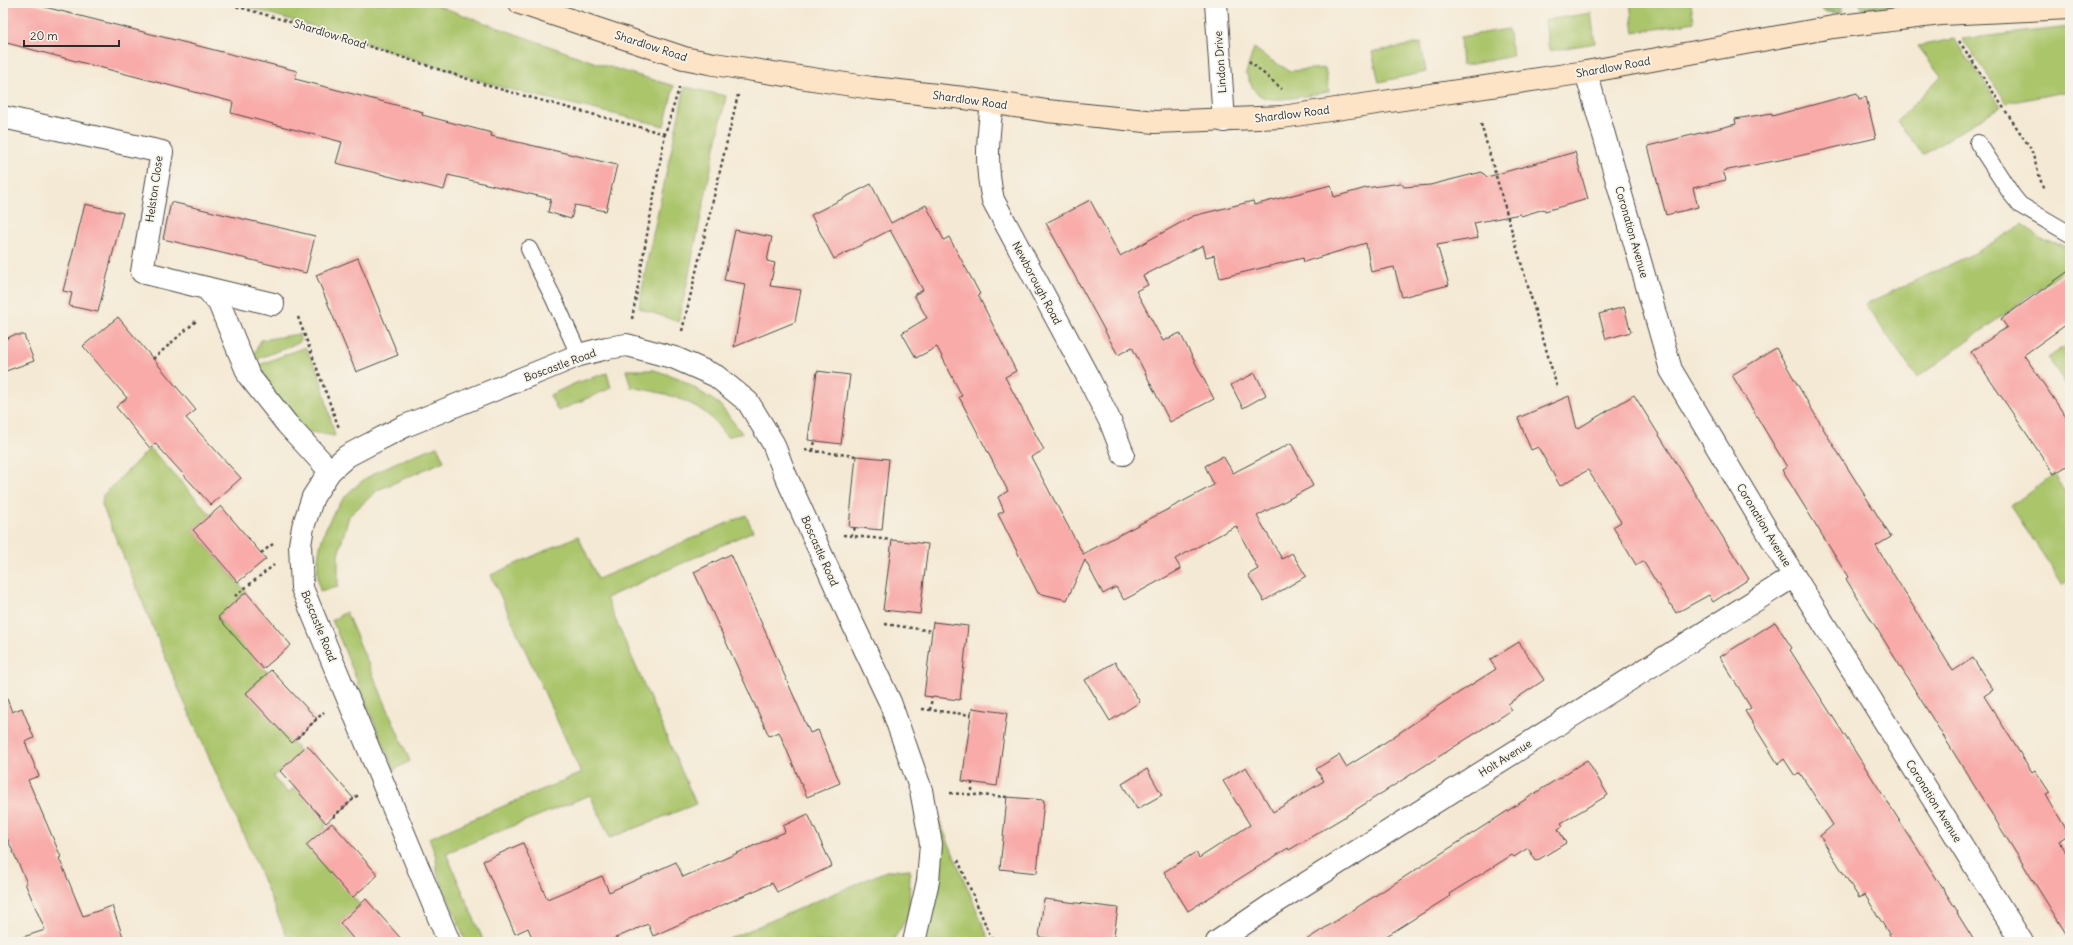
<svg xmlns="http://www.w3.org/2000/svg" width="2073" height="945" font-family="Delius,sans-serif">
<rect width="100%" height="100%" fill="#f7f3e8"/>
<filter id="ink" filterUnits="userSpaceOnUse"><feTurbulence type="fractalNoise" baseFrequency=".025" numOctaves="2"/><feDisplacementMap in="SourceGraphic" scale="8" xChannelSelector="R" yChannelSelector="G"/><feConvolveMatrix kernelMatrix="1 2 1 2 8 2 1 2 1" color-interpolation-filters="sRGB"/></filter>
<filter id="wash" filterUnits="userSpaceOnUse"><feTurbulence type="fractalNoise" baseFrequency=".012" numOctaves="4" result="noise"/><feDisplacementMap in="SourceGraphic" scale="16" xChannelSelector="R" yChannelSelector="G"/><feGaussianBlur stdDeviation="0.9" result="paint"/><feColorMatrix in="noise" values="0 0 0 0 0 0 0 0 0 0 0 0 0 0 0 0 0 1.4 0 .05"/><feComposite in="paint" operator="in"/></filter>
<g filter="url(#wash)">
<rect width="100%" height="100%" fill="#f4e9d4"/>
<g fill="#aac56b" stroke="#6a784b">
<path d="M 233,3 L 430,3 L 596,63 L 674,86 L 664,126 L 500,87 L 326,30 Z"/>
<path d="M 1630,3 L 1691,3 L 1694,22 L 1634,33 Z"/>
<path d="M 1591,13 L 1595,43 L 1549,51 L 1545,20 Z"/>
<path d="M 2070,27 L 2070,91 L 2007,103 L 1962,39 Z"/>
<path d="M 1508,29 L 1513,56 L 1462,66 L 1460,37 Z"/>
<path d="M 1954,39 L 2001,106 L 1923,155 L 1897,121 L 1941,76 L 1918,46 Z"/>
<path d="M 1421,43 L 1426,72 L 1379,82 L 1372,52 Z"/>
<path d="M 1254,48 L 1269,59 L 1290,71 L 1325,68 L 1329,92 C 1314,94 1274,104 1261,96 C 1253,92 1249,80 1246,73 Z"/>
<path d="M 685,87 L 726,96 L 679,322 L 639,308 L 647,262 Z"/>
<path d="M 2023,224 L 2039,238 L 2070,249 L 2070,266 L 1917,378 L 1865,304 L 1977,252 Z"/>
<path d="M 299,334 L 300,342 L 250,362 L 261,340 Z"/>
<path d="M 2070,343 L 2070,390 L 2048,358 Z"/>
<path d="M 305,347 L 319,373 L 335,436 L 293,429 L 259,365 Z"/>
<path d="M 626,370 L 654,370 L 679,378 L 719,404 L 742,433 L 727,437 C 721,430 715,421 709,416 C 687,397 658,392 631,387 Z"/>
<path d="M 607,373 L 611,388 L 558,411 L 550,395 L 576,383 Z"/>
<path d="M 437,446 L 444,461 L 378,490 L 349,516 L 338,555 L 338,587 L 320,591 C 315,569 318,548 326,528 C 348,476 388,466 437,446 Z"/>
<path d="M 150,448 L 211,515 L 193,530 L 246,592 L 218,617 L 268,673 L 246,693 L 301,752 L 273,777 L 288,793 L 295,787 L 326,823 L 325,828 L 306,845 L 360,905 L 340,923 L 356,942 L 289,942 L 257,865 L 179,690 L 102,505 L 103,495 Z"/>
<path d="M 2054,474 L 2070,498 L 2070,579 L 2063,585 L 2011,506 Z"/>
<path d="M 746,515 L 753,531 L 606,598 L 696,804 L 610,838 L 590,795 L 446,853 L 484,942 L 466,942 L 437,872 L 436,857 L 429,838 L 581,773 L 491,575 L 578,536 L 598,579 Z"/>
<path d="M 346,612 L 410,761 L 394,770 L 332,620 Z"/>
<path d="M 937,815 L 990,942 L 924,942 L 932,818 Z"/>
<path d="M 910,869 L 909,915 L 892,942 L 722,942 L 886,871 Z"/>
</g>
<g fill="#87aa5f" stroke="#596a45">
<path d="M 1814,3 L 1842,3 L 1842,14 L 1826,12 Z"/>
<path d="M 1859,3 L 1936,3 L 1882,9 L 1865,13 Z"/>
</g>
<g id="blocks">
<g fill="#f8aba9">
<path d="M 3,3 L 29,3 L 297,71 L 295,79 L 423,112 L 422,115 L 492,133 L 491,136 L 617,165 L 606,211 L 575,205 L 571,219 L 548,212 L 551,199 L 448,175 L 444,190 L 336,163 L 342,142 L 231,113 L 233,102 L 3,42 Z"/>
<path d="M 1857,93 L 1859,99 L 1866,97 L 1876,138 L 1790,158 L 1723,171 L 1726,180 L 1693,188 L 1698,207 L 1666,215 L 1648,146 L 1736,124 L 1735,119 L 1772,113 L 1772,116 Z"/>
<path d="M 1575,152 L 1588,199 L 1545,211 L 1544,209 L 1521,216 L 1520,214 L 1474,223 L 1478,238 L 1437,245 L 1449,285 L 1402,297 L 1394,267 L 1371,272 L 1366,243 L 1304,262 L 1303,258 L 1220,278 L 1214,255 L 1206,257 L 1203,245 L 1143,276 L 1148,285 L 1136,291 L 1163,341 L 1180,333 L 1214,399 L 1170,422 L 1132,347 L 1118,355 L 1046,223 L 1090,200 L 1120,256 L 1193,216 L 1253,201 L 1254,205 L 1331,185 L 1334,197 L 1366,188 L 1401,183 L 1404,187 L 1430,185 L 1482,172 L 1487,177 Z"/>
<path d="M 871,184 L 891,223 L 926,205 L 944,240 L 949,237 L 980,294 L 978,295 L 1016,371 L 1005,377 L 1044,450 L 1031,457 L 1083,554 L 1214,485 L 1205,466 L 1223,456 L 1233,473 L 1291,443 L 1313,486 L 1257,516 L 1282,559 L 1292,553 L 1306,576 L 1264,601 L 1248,575 L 1258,569 L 1236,526 L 1175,559 L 1181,569 L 1124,600 L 1116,587 L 1103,594 L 1085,560 L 1067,600 L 1038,593 L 998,514 L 1004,511 L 998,497 L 1008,491 L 959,397 L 962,396 L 937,347 L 916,358 L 902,333 L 927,318 L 914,295 L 923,290 L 890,230 L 834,259 L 811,215 Z"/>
<path d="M 171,202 L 315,236 L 306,273 L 163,239 Z"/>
<path d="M 85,204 L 123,213 L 98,312 L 69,306 L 72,293 L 63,291 Z"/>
<path d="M 735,230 L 772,237 L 767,261 L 775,263 L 770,286 L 801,290 L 795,322 L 734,347 L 745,284 L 724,280 Z"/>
<path d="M 358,258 L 398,355 L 356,372 L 316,275 Z"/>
<path d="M 2070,270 L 2070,322 L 2024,355 L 2070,423 L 2070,464 L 2054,474 L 1971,352 L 2007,327 L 2001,319 Z"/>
<path d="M 1624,307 L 1631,332 L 1606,339 L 1599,314 Z"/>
<path d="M 118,317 L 196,410 L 186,418 L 241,478 L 211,505 L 155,443 L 150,448 L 116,407 L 127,398 L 83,346 Z"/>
<path d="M 14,335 L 24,335 L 34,361 L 3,372 L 3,340 Z"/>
<path d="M 1776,348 L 1830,440 L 1891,537 L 1876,546 L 1953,671 L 1973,658 L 1993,690 L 1984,696 L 2032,772 L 2035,770 L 2050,793 L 2046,795 L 2069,834 L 2059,841 L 2070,859 L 2070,940 L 1846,579 L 1848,577 L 1782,470 L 1787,467 L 1732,375 Z"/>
<path d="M 817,371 L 850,375 L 841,444 L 808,440 Z"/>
<path d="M 1255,373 L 1266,395 L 1243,408 L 1231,385 Z"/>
<path d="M 1634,395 L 1749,579 L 1713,602 L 1709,595 L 1676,613 L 1643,561 L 1636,565 L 1613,527 L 1621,522 L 1588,470 L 1560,486 L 1538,447 L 1531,450 L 1518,418 L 1569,396 L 1577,429 Z"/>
<path d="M 856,456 L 889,459 L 882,530 L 849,527 Z"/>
<path d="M 221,506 L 266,559 L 238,582 L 193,530 Z"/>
<path d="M 892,540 L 928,544 L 920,614 L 883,610 Z"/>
<path d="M 731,554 L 810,733 L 818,730 L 840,783 L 807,797 L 779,732 L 769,736 L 694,572 Z"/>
<path d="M 246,592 L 291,645 L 263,669 L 218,617 Z"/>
<path d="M 933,622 L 968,626 L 960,700 L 924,696 Z"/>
<path d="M 1775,622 L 1792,648 L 1790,650 L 1958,912 L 1957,913 L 1975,942 L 1894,942 L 1865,895 L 1859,898 L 1820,836 L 1833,825 L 1800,773 L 1795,776 L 1784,759 L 1778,764 L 1745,711 L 1751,708 L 1720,657 Z"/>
<path d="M 1519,642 L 1544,680 L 1508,704 L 1512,710 L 1346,816 L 1289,850 L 1288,848 L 1188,911 L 1164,872 L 1196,852 L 1199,858 L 1250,825 L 1223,781 L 1246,767 L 1273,812 L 1324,781 L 1316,769 L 1339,755 L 1346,767 L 1372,751 L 1435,709 L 1435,708 L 1496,669 L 1490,660 Z"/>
<path d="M 1115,662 L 1140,702 L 1110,721 L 1085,680 Z"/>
<path d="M 271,670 L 317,719 L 292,743 L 246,693 Z"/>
<path d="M 4,691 L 12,712 L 22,708 L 34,738 L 25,742 L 39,776 L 28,780 L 61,857 L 59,858 L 83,916 L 112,906 L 125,942 L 21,942 L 20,938 L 45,930 L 25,883 L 27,883 L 3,829 Z"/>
<path d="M 972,708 L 1007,713 L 997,786 L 962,781 Z"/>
<path d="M 307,745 L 354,799 L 326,823 L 280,771 Z"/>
<path d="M 1587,760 L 1608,795 L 1561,823 L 1563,826 L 1558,829 L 1566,843 L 1536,861 L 1528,848 L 1514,857 L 1512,855 L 1449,894 L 1450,896 L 1377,942 L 1303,942 Z"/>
<path d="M 1147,769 L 1162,795 L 1137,809 L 1122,784 Z"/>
<path d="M 1007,797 L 1044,800 L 1037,873 L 1000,869 Z"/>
<path d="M 808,814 L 832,866 L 777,892 L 772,883 L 653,936 L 648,924 L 606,942 L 534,942 L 528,928 L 515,934 L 483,861 L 523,843 L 547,899 L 602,876 L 609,892 L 676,862 L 683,877 L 785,832 L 783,826 Z"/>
<path d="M 332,823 L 378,875 L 352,898 L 306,845 Z"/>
<path d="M 366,899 L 404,942 L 356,942 L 340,923 Z"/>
<path d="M 1044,899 L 1118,908 L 1113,942 L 1079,942 L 1039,937 Z"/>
</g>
</g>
</g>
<g filter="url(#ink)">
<use href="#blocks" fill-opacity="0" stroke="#494844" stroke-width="1"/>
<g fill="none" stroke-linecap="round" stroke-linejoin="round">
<defs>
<g id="lane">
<path d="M 1978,143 L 2012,195 L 2020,205 L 2070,234"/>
<path d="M 529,249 L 554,299 L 579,355"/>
</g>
<g id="street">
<path d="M 1216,3 L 1224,121"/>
<path d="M 1586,72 L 1671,370 L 1794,576 L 2022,942"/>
<path d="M 992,103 C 988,138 985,165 993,200 L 1090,381 L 1111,423 L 1123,454"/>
<path d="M 3,117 L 162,152 L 142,272 L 206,288 L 219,303 L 249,376 L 287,424 L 330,471"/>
<path d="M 206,288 L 273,304"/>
<path d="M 449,942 L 302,588 L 300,545 L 303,527 L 313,497 L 330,471 L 347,456 L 364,447 L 405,426 L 543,370 L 579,355 L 607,348 L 627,345 L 675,358 L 716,376 L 748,402 L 773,443 L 785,474 L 851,620 L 890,702 L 921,790 L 931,844 L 928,881 L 914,942"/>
<path d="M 1217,942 L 1270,906 L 1794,576"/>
</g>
<path id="secondary" d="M 520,3 L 684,58 L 714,64 L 872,88 L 964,98 L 1047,111 L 1155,122 L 1282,117 L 1586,72 L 1833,27 L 1941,14 L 2070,8"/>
</defs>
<use href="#lane" stroke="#494844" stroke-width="18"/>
<use href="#street" stroke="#494844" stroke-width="24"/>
<use href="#secondary" stroke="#494844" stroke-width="24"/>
<g stroke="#494844" stroke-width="2.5" stroke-dasharray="3 3" stroke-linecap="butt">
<path d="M 225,3 L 335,35 L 492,87 L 665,134"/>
<path d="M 1959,41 L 2031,149 L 2044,191"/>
<path d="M 1249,61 L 1282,89"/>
<path d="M 1481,124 L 1557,387"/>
<path d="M 298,317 L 339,428"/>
<path d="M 632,319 L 665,134 L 680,85"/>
<path d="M 682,331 L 738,95"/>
<path d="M 153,359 L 196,321"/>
<path d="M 805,450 L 856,456"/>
<path d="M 813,451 L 815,441"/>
<path d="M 843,535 L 892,540"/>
<path d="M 851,536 L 855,528"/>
<path d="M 261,553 L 273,544"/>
<path d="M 235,596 L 274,565"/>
<path d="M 885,624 L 932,631"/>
<path d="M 922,709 L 971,715"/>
<path d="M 930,710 L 932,697"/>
<path d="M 297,738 L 324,712"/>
<path d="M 972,782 L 972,794"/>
<path d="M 950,793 L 1007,797"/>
<path d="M 333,817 L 358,795"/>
<path d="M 958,860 L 993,942"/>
</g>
<use href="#lane" stroke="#fff" stroke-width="16"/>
<use href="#street" stroke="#fff" stroke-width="22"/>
<use href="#secondary" stroke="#fee4c6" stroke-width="22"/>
</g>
</g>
<g text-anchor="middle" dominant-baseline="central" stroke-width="3.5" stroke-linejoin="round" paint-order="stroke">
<g font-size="11" fill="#2b2b2b" stroke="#f7f3e8">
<text transform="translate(330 34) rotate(17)">Shardlow Road</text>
<text transform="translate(651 46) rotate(18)">Shardlow Road</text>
<text transform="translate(1220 62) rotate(-94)">Lindon Drive</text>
<text transform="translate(1613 67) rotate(-10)">Shardlow Road</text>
<text transform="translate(970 100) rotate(8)">Shardlow Road</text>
<text transform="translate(1292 114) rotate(-7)">Shardlow Road</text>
<text transform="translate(154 189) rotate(-82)">Helston Close</text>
<text transform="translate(1632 232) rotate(74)">Coronation Avenue</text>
<text transform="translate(1037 283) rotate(62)">Newborough Road</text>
<text transform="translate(560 365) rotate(-20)">Boscastle Road</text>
<text transform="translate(1764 525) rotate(59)">Coronation Avenue</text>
<text transform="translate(820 551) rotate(66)">Boscastle Road</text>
<text transform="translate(319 626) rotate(68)">Boscastle Road</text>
<text transform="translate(1505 758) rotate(-32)">Holt Avenue</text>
<text transform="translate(1934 801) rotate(58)">Coronation Avenue</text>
</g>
</g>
<rect width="2073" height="945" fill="none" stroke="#f7f3e8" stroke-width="16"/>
<path d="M24 40v6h95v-6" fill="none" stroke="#2b2b2b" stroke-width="2"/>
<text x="30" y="40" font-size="12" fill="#2b2b2b" stroke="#f7f3e8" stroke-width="3" paint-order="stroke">20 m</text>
</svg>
